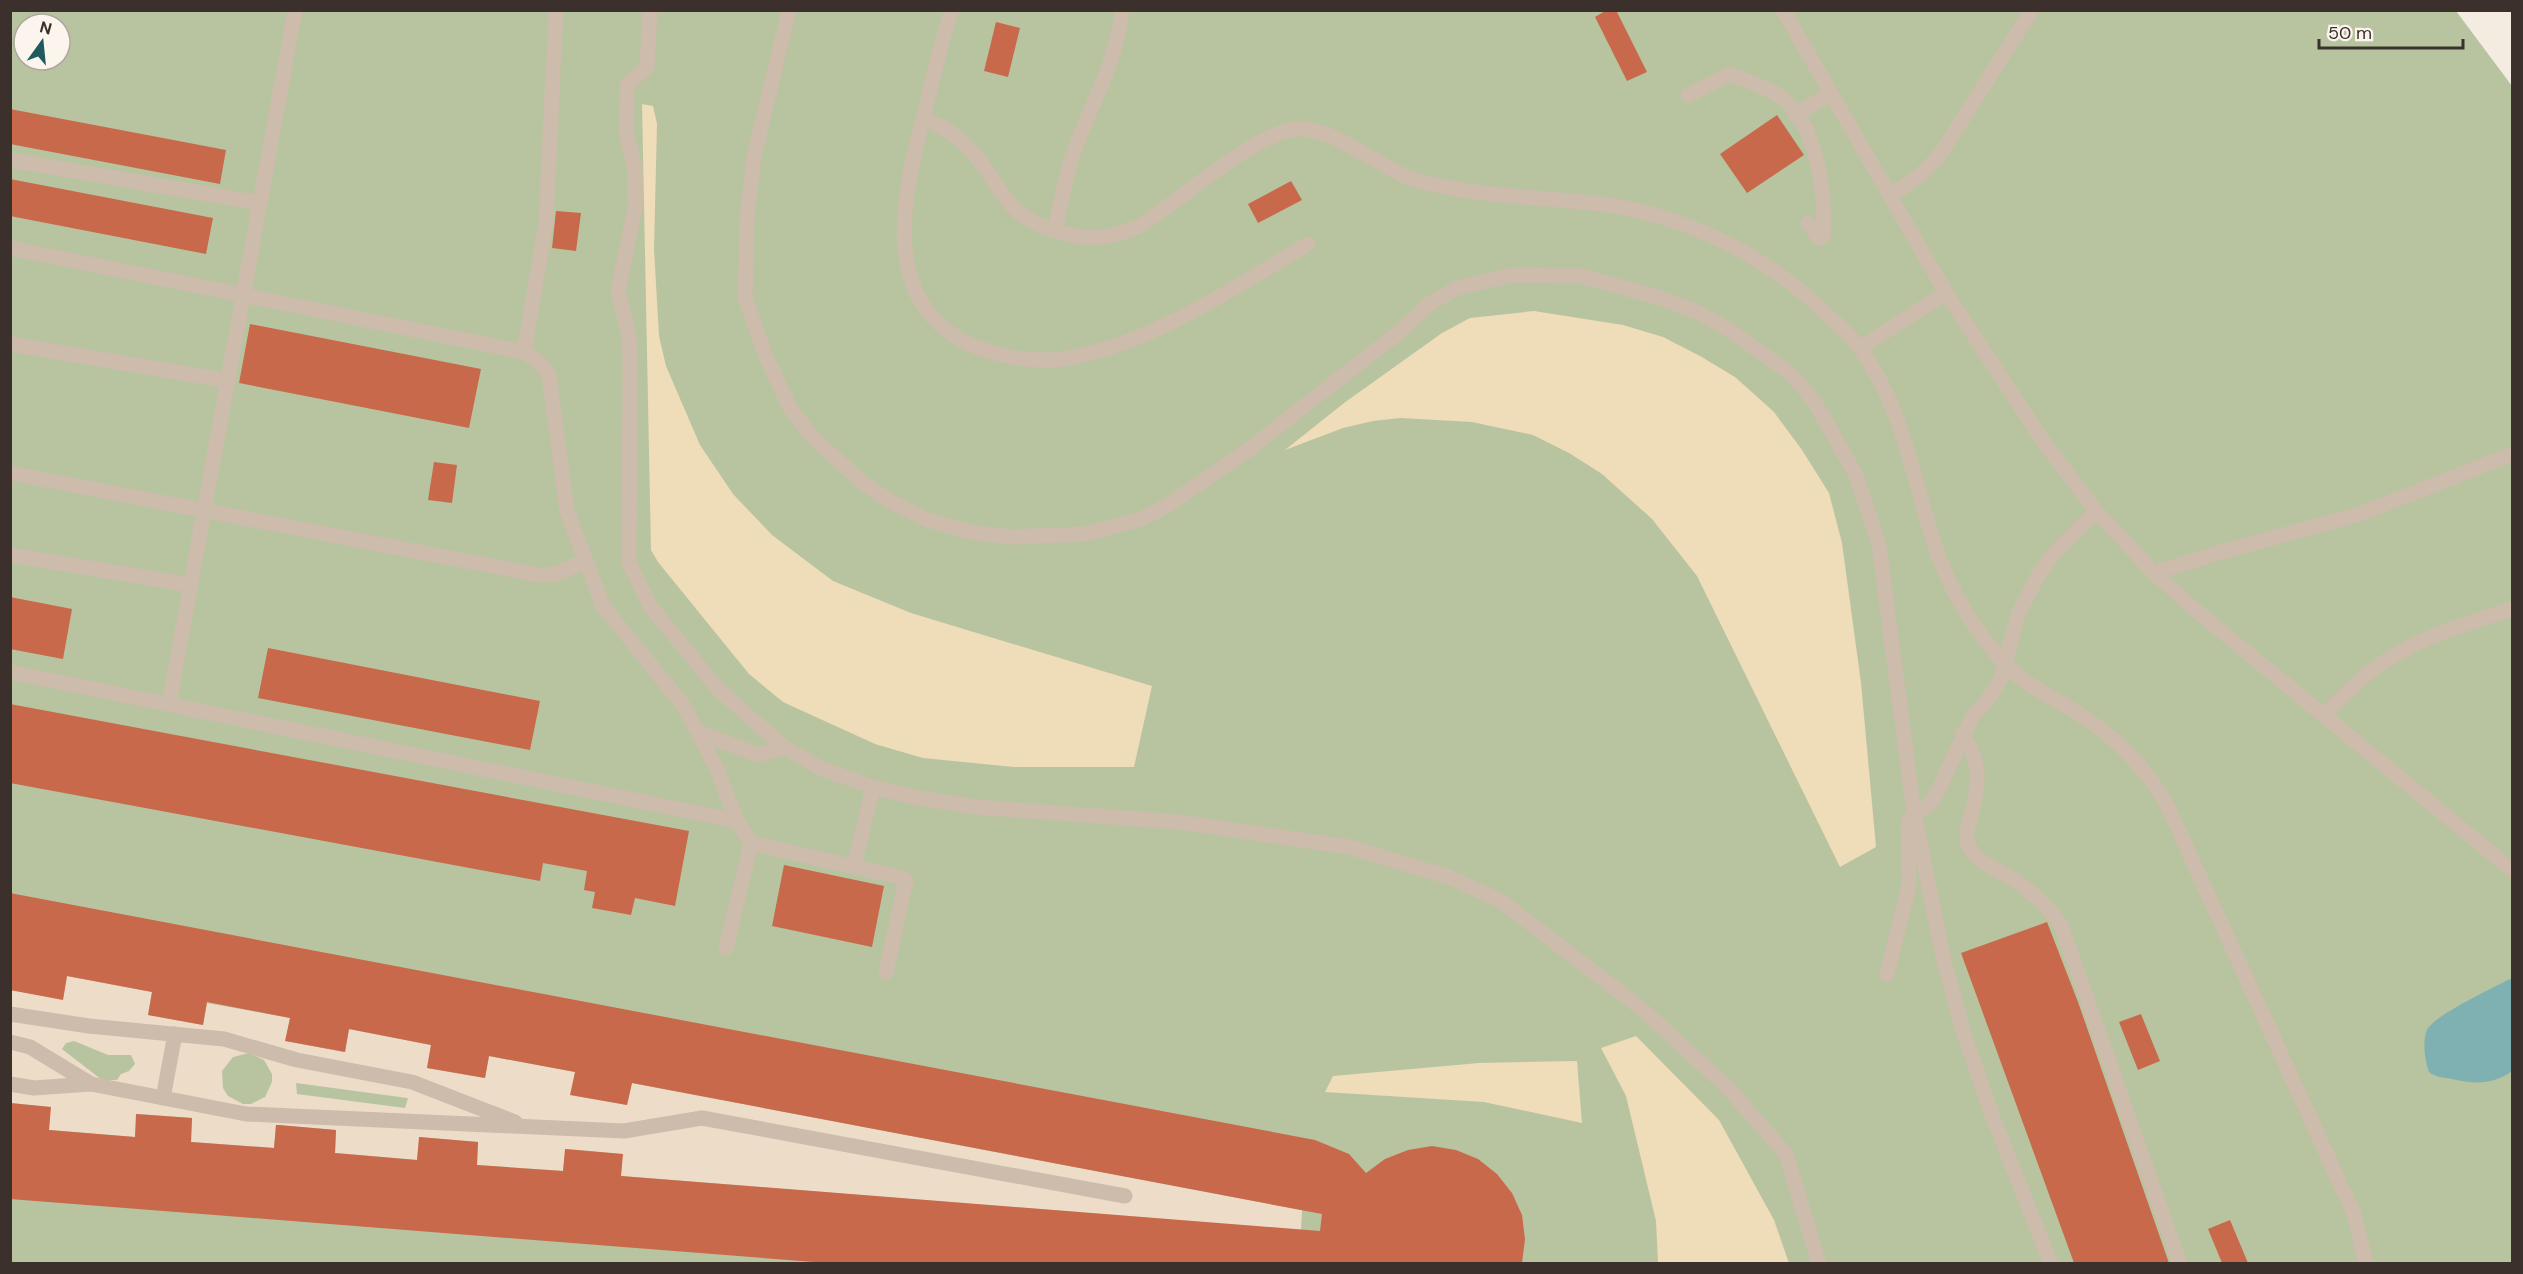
<svg xmlns="http://www.w3.org/2000/svg" width="2523" height="1274" font-family="'DM Sans',sans-serif">
<rect width="100%" height="100%" fill="#f4ebe1"/>
<path fill="#b8c4a0" fill-rule="evenodd" d="M 10,11 L 2456,11 L 2512,86 L 2512,1263 L 11,1263 ZM 24,24 L 60,24 L 60,60 L 24,60 Z"/>
<g fill="#efdcb8">
<path d="M 642,104 L 653,106 L 657,124 L 654,249 L 659,336 L 666,366 L 700,445 L 733,494 L 772,535 L 833,581 L 911,613 L 1152,686 L 1134,767 L 1014,767 L 923,758 L 875,744 L 783,702 L 749,674 L 658,562 L 651,550 Z"/>
<path d="M 1534,311 L 1623,325 L 1663,337 L 1700,356 L 1735,377 L 1774,412 L 1802,450 L 1829,493 L 1842,543 L 1861,683 L 1876,847 L 1840,867 L 1697,576 L 1652,519 L 1602,474 L 1569,453 L 1533,435 L 1472,422 L 1400,418 L 1373,421 L 1343,428 L 1285,450 L 1344,403 L 1442,333 L 1470,318 Z"/>
<path d="M 1636,1036 L 1719,1120 L 1774,1220 L 1789,1263 L 1658,1263 L 1656,1221 L 1626,1096 L 1601,1048 Z"/>
<path d="M 1577,1061 L 1582,1123 L 1484,1102 L 1325,1092 L 1333,1076 L 1479,1063 Z"/>
</g>
<path fill="#ecdcc8" fill-rule="evenodd" d="M 67,976 L 152,992 L 148,1015 L 203,1025 L 207,1003 L 290,1018 L 286,1041 L 345,1052 L 349,1029 L 431,1045 L 427,1068 L 485,1078 L 489,1056 L 575,1072 L 571,1095 L 627,1105 L 632,1083 L 1302,1210 L 1301,1230 L 621,1176 L 622,1154 L 566,1149 L 563,1171 L 477,1165 L 478,1142 L 420,1137 L 417,1160 L 335,1153 L 336,1130 L 276,1125 L 274,1148 L 191,1142 L 192,1118 L 137,1114 L 135,1137 L 49,1130 L 50,1107 L 11,1103 L 10,990 L 63,999 ZM 74,1041 L 108,1055 L 131,1055 L 135,1064 L 129,1071 L 121,1074 L 117,1080 L 102,1080 L 62,1049 L 66,1043 ZM 249,1053 L 264,1060 L 272,1074 L 272,1082 L 265,1097 L 251,1104 L 243,1104 L 228,1096 L 223,1088 L 222,1071 L 233,1057 ZM 296,1083 L 407,1098 L 408,1098 L 405,1108 L 297,1094 Z"/>
<path fill="#7fb0b2" d="M 2512,978 L 2512,1071 C 2493,1085 2474,1084 2452,1079 C 2443,1077 2436,1078 2429,1072 C 2425,1061 2422,1041 2427,1030 C 2434,1015 2495,987 2512,978 Z"/>
<g fill="#c8694b">
<path d="M 1607,10 L 1616,10 L 1647,72 L 1627,81 L 1595,17 Z"/>
<path d="M 996,22 L 1020,28 L 1008,77 L 984,71 Z"/>
<path d="M 10,109 L 226,150 L 220,184 L 10,144 Z"/>
<path d="M 1777,115 L 1804,155 L 1747,193 L 1720,154 Z"/>
<path d="M 10,179 L 213,218 L 206,254 L 10,216 Z"/>
<path d="M 1291,181 L 1302,200 L 1258,223 L 1248,204 Z"/>
<path d="M 556,211 L 581,213 L 576,251 L 552,248 Z"/>
<path d="M 250,324 L 481,369 L 469,428 L 239,383 Z"/>
<path d="M 434,462 L 457,465 L 452,503 L 428,500 Z"/>
<path d="M 10,597 L 72,609 L 63,659 L 10,649 Z"/>
<path d="M 268,648 L 540,701 L 530,750 L 258,698 Z"/>
<path d="M 10,704 L 689,831 L 675,906 L 635,898 L 631,915 L 592,908 L 595,892 L 584,890 L 587,871 L 543,863 L 540,881 L 10,783 Z"/>
<path d="M 784,865 L 884,886 L 872,947 L 772,926 Z"/>
<path d="M 10,893 L 1315,1140 L 1349,1154 L 1366,1173 L 1385,1159 L 1408,1150 L 1432,1146 L 1456,1150 L 1478,1159 L 1497,1174 L 1512,1193 L 1522,1215 L 1525,1239 L 1522,1263 L 827,1263 L 10,1199 L 10,1103 L 51,1107 L 49,1130 L 135,1137 L 136,1114 L 192,1118 L 191,1142 L 274,1148 L 276,1125 L 279,1125 L 336,1130 L 335,1153 L 417,1160 L 419,1137 L 478,1142 L 477,1165 L 563,1171 L 565,1149 L 623,1154 L 621,1176 L 1320,1231 L 1322,1214 L 632,1083 L 627,1105 L 570,1095 L 575,1072 L 489,1056 L 485,1078 L 427,1068 L 431,1045 L 349,1029 L 345,1052 L 285,1041 L 290,1018 L 207,1002 L 203,1025 L 148,1015 L 152,992 L 67,976 L 63,1000 L 10,990 Z"/>
<path d="M 2047,922 L 2078,1002 L 2169,1263 L 2074,1263 L 1961,953 Z"/>
<path d="M 2141,1014 L 2160,1061 L 2138,1070 L 2119,1022 Z"/>
<path d="M 2230,1220 L 2248,1263 L 2222,1263 L 2208,1229 Z"/>
</g>
<g fill="none" stroke-linecap="round" stroke-linejoin="round">
<g stroke="#cdbbac" stroke-width="15">
<path d="M 650,10 L 647,67 L 628,84 L 627,90 L 626,132 L 635,169 L 635,208 L 618,291 L 629,336 L 630,364 L 629,563 L 650,606 L 719,690 L 784,747 L 822,769 L 873,787 L 914,797 L 976,807 L 1179,822 L 1349,847 L 1449,877 L 1501,901 L 1642,1009 L 1729,1089 L 1786,1154 L 1819,1264"/>
<path d="M 789,10 L 754,156 L 747,217 L 745,298 L 766,357 L 790,408 L 813,438 L 862,482 L 891,502 L 928,520 L 970,532 L 1010,537 L 1085,534 L 1141,519 L 1168,505 L 1248,450 L 1398,333 L 1429,304 L 1457,288 L 1512,275 L 1581,276 L 1664,299 L 1699,313 L 1728,329 L 1791,374 L 1814,401 L 1856,475 L 1879,545 L 1914,813 L 1943,957 L 1963,1031 L 1992,1115 L 2051,1264"/>
<path d="M 952,10 C 940,43 933,78 925,111 C 903,195 875,308 979,348 C 1007,358 1039,363 1068,358 C 1150,345 1238,285 1308,244"/>
<path d="M 1783,10 L 1946,293 L 2043,441 L 2096,511 L 2154,573 L 2199,613 L 2512,870"/>
<path d="M 1688,95 L 1730,74 C 1746,81 1767,87 1781,97 C 1817,123 1826,194 1823,236 L 1819,238 L 1808,223"/>
<path d="M 1795,114 L 1831,94"/>
<path d="M 923,119 C 951,128 973,149 989,174 C 997,185 1004,198 1014,208 C 1027,221 1045,228 1063,233 C 1090,241 1113,238 1139,226 C 1176,204 1257,131 1297,129 C 1340,128 1381,172 1423,182 C 1482,197 1542,197 1601,204 C 1682,215 1757,251 1817,305 C 1832,319 1849,333 1861,350 C 1921,431 1914,541 1973,623 C 1987,644 2004,665 2023,680 C 2044,695 2067,705 2088,720 C 2120,742 2148,771 2167,805 L 2354,1214 L 2366,1264"/>
<path d="M 10,160 L 260,203"/>
<path d="M 1890,196 L 1919,176 L 1939,156 L 2032,10"/>
<path d="M 1055,231 C 1060,205 1065,179 1073,154 C 1090,106 1117,62 1122,10"/>
<path d="M 10,248 L 524,352 L 538,361 L 549,375 L 567,511 L 603,606 L 683,705 L 717,769 L 737,821 L 751,843 L 899,877 L 906,880 L 886,972"/>
<path d="M 10,344 L 229,381"/>
<path d="M 1860,348 L 1946,293"/>
<path d="M 524,352 L 546,222 L 556,10"/>
<path d="M 10,473 L 539,575 L 556,574 L 586,561"/>
<path d="M 10,555 L 191,585"/>
<path d="M 2154,573 L 2218,553 L 2360,514 L 2512,454"/>
<path d="M 10,672 L 737,821"/>
<path d="M 169,704 L 295,10"/>
<path d="M 2324,715 C 2340,699 2356,682 2375,668 C 2416,638 2466,624 2512,609"/>
<path d="M 699,732 L 758,755 L 784,747"/>
<path d="M 1962,734 C 1982,761 1979,786 1971,817 C 1968,826 1965,835 1968,844 C 1976,864 2003,871 2019,883 C 2035,895 2049,908 2061,925 L 2180,1264"/>
<path d="M 854,866 L 873,787"/>
<path d="M 726,948 L 751,843"/>
<path d="M 1887,974 L 1909,886 L 1908,822 L 1914,813 L 1929,805 L 1939,789 L 1972,717 L 1986,702 L 2001,679 L 2018,614 L 2039,574 L 2054,553 L 2096,511"/>
<path d="M 10,1014 L 89,1026 L 224,1039 L 297,1060 L 412,1082 L 515,1122"/>
<path d="M 10,1042 L 30,1047 L 91,1084"/>
<path d="M 10,1084 L 34,1088 L 91,1084 L 246,1114 L 624,1131 L 702,1118 L 1125,1196"/>
<path d="M 163,1098 L 175,1034"/>
</g>
</g>
<rect width="2523" height="1274" fill="none" stroke="#3b302b" stroke-width="24"/>
<g transform="translate(42 42) rotate(15)"><circle r="28" fill="#fbf5ee" stroke="#aea6a0" stroke-width="1.5"/>
<path d="M0-4.5L10 22L0 15L-10 22Z" fill="#1f5a5e"/>
<text y="-9" font-size="16" font-weight="bold" text-anchor="middle" fill="#3b302b">N</text>
</g>
<path d="M2319 39v9h144v-9" fill="none" stroke="#3b302b" stroke-width="3"/>
<text x="2328" y="39" font-size="18" fill="#3b302b" stroke="#fbf5ee" stroke-width="4.5" paint-order="stroke">50 m</text>
</svg>
